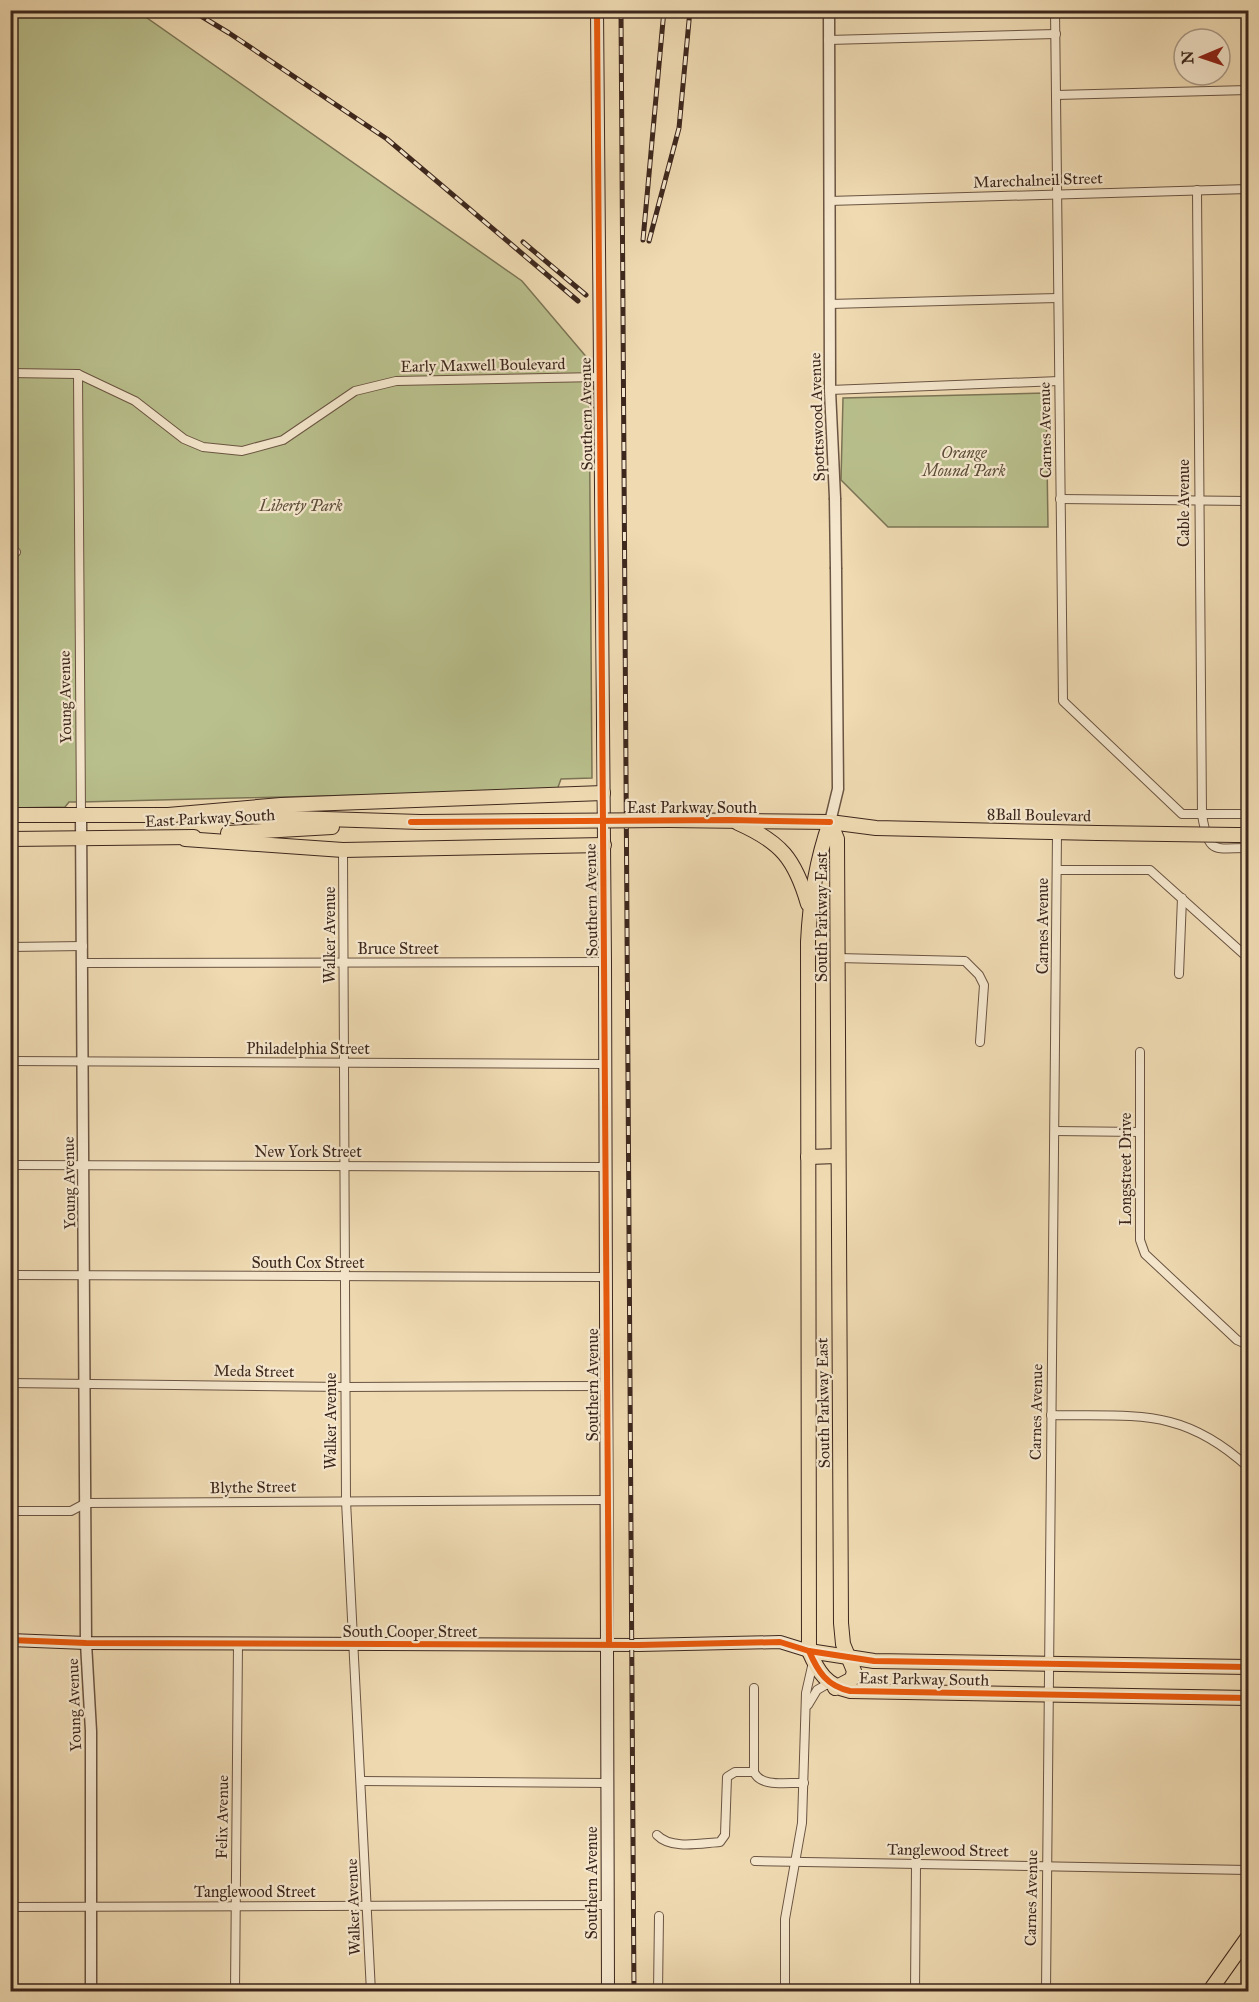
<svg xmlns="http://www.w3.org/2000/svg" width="1259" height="2002" font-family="'IM FELL Great Primer',serif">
<rect width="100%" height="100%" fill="#efdab2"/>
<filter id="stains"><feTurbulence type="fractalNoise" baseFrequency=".00333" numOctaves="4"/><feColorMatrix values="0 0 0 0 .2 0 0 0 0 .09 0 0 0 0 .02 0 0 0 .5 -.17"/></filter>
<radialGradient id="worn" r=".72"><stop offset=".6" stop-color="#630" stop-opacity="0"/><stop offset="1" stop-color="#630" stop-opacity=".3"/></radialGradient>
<g fill="#b9c08d" stroke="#7b7455" stroke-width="1.5">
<path d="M 10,11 L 137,11 L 522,281 L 589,360 L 592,778 L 561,779 L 557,790 L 81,802 L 69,802 L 65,807 L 11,808 Z"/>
<path d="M 1046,393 L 1048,527 L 888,527 L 841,480 L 843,398 Z"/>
</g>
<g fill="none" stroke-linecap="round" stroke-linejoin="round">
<defs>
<g id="minor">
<path d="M 1055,10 L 1063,701 L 1182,814 L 1248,814"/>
<path d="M 828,40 L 1056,34"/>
<path d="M 1056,95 L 1248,90"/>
<path d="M 1197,190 L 1202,815 C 1209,855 1213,848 1248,848"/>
<path d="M 829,201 L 1248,189"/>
<path d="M 830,304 L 1058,298"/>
<path d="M 10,373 L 78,374 L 135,401 L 184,439 L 203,447 L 242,451 L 283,440 L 355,391 L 396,381 L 599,377"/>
<path d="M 78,374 L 81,816"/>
<path d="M 830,390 L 1059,381"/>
<path d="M 1060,499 L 1248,501"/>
<path d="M 10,553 L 16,552"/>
<path d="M 343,850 L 346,1501 L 371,1992"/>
<path d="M 1057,870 L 1150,870 L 1248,958"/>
<path d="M 10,947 L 83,946"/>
<path d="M 838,958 L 965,961 L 979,975 L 984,985 L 980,1042"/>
<path d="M 83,963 L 605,962"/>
<path d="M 1179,974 L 1182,898"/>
<path d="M 1140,1052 L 1140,1240 L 1145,1254 L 1237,1340 L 1248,1345"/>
<path d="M 10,1061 L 605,1064"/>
<path d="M 1055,1131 L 1140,1132"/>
<path d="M 10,1165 L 605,1167"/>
<path d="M 10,1275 L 606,1277"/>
<path d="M 10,1383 L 345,1387 L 605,1386"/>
<path d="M 1051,1415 C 1135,1417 1181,1406 1248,1467"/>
<path d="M 10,1511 L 71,1511 L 86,1503 L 606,1500"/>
<path d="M 754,1688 L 754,1772 C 761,1788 789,1782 804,1783"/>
<path d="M 808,1705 L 817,1690 L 829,1683"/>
<path d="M 362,1781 L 608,1783"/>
<path d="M 657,1835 C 671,1850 702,1843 720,1842 L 725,1835 L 727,1777 L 735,1772 L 754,1772"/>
<path d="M 755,1861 L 1248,1870"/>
<path d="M 10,1907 L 607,1905"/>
<path d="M 235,1992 L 238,1643"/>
<path d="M 658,1992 L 659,1916"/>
<path d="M 785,1992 L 785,1919 L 802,1823 L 806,1693 L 813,1662"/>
<path d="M 915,1992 L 916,1864"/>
<path d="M 1046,1992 L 1057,833"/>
</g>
<g id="tertiary">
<path d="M 829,10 L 830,390 L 835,498"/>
<path d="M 81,816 L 86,1643 L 91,1731 L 91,1992"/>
<path d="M 830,822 L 838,789 L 836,569"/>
</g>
<g id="secondary">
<path d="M 597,10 L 605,962 L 608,1992"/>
<path d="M 10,1640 L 86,1643 L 639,1645 L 780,1642 L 809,1651"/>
</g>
<g id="primary">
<path d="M 10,815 L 175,815"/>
<path d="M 168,815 L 281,805 L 603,793"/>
<path d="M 233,816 L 420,822"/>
<path d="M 669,820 L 830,822 L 876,828 L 1097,833"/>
<path d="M 830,822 C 816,862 810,900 808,942 L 809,1651 C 818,1672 827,1686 850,1691 L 1248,1698"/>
<path d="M 830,822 L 837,839 L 841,1623 L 843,1644 L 854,1671 L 852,1679 L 835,1688"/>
<path d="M 738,823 C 781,842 795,859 808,904"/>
<path d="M 228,833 L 332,827"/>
<path d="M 1236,835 L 1248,835"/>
<path d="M 10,839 L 194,837"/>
<path d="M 185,839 L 343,850 L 604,845"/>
<path d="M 808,1157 L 838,1156"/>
<path d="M 809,1651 L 874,1661 L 1248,1667"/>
<path d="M 1209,1992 L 1248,1937"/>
</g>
</defs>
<use href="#minor" stroke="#6a5442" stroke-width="10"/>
<use href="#tertiary" stroke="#6a5442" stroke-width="13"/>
<use href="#secondary" stroke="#3d271d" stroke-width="14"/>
<use href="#primary" stroke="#3d271d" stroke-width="16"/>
<use href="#minor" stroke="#f5e7cd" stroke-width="8"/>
<use href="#tertiary" stroke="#f5e7cd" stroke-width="10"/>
<use href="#secondary" stroke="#f5e7cd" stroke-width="12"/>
<use href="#primary" stroke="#efdab2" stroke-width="14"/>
<defs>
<g id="rail">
<path d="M 191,10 L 229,33 L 387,139 L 578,301"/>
<path d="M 621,10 L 634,1992"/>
<path d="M 643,240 L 664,10"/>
<path d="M 649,241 L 679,128 L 690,10"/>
<path d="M 523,242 L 586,295"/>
</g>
</defs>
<use href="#rail" stroke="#3d271d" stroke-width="5"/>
<use href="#rail" stroke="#f5e7cd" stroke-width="3" stroke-dasharray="9" stroke-linecap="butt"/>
<defs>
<path id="tertiary-bridge" d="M 835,498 L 836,569"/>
<g id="primary-bridge">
<path d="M 420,822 L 669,820"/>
<path d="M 1097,833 L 1236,835"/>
</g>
</defs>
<use href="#tertiary-bridge" stroke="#6a5442" stroke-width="13" stroke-linecap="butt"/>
<use href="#primary-bridge" stroke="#3d271d" stroke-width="16" stroke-linecap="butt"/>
<use href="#tertiary-bridge" stroke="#f5e7cd" stroke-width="10"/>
<use href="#primary-bridge" stroke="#efdab2" stroke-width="14"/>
<defs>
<g id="cycleway">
<path d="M 597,10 L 609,1644"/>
<path d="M 411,822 L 731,820 L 830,822"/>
<path d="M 10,1640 L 86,1643 L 639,1645 L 780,1642 L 809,1651 L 874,1661 L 1248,1667"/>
<path d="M 809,1651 C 818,1672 827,1686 850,1691 L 1248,1698"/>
</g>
</defs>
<use href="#cycleway" stroke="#f5e7cd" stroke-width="10"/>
<use href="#cycleway" stroke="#e8590c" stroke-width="6"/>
</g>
<g text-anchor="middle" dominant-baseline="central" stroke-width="4.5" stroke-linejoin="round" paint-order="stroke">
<g font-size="16" fill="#3d271d" stroke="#f5e7cd">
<text transform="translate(1038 180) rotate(-2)">Marechalneil Street</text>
<text transform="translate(483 365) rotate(-1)">Early Maxwell Boulevard</text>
<text transform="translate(586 414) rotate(-91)">Southern Avenue</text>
<text transform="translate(817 417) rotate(-92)">Spottswood Avenue</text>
<text transform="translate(1045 430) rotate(-91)">Carnes Avenue</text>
<text transform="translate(1183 503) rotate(-90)">Cable Avenue</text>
<text transform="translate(65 697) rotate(-91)">Young Avenue</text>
<text x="692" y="807">East Parkway South</text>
<text transform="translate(1039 815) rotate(1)">8Ball Boulevard</text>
<text transform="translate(210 818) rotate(-3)">East Parkway South</text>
<text transform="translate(591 900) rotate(-91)">Southern Avenue</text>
<text transform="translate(821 917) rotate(-90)">South Parkway East</text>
<text transform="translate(1042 926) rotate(-90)">Carnes Avenue</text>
<text transform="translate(329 935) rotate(-90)">Walker Avenue</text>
<text x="398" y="948">Bruce Street</text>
<text x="308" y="1048">Philadelphia Street</text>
<text x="308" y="1151">New York Street</text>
<text transform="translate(1125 1169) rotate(-90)">Longstreet Drive</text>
<text transform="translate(69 1183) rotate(-91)">Young Avenue</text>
<text x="308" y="1262">South Cox Street</text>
<text transform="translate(254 1371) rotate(1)">Meda Street</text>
<text transform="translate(592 1385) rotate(-90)">Southern Avenue</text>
<text transform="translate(823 1403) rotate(-91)">South Parkway East</text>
<text transform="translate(1036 1412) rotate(-89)">Carnes Avenue</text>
<text transform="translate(330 1421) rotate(-90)">Walker Avenue</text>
<text transform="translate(253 1487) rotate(-1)">Blythe Street</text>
<text x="410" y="1631">South Cooper Street</text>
<text transform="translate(924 1679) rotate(1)">East Parkway South</text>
<text transform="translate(74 1705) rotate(-92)">Young Avenue</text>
<text transform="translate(222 1817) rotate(-89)">Felix Avenue</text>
<text transform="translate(948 1850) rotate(1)">Tanglewood Street</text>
<text transform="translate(591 1883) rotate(-90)">Southern Avenue</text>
<text x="255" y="1891">Tanglewood Street</text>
<text transform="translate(1031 1898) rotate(-89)">Carnes Avenue</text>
<text transform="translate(353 1907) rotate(-92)">Walker Avenue</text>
</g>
<g font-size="16" font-style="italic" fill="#5c4d39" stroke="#f5e7cd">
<text x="964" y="452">Orange<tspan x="964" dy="18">Mound Park</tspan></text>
<text x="301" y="505">Liberty Park</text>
</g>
</g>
<rect width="1259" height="2002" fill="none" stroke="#efdab2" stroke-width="36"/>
<rect x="12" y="12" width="1235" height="1978" fill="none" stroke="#3d271d" stroke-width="3"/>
<rect x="18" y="18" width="1223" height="1966" fill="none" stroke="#3d271d" stroke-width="1.5"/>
<g transform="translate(1202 57) rotate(268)"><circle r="28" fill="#f5e7cd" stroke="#ab9a87" stroke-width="1.5"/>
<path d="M0-4.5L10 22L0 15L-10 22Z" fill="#8f2418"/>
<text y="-9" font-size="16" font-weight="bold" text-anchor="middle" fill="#3d271d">N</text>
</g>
<rect width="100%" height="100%" filter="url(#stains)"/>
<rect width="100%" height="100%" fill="url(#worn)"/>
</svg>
